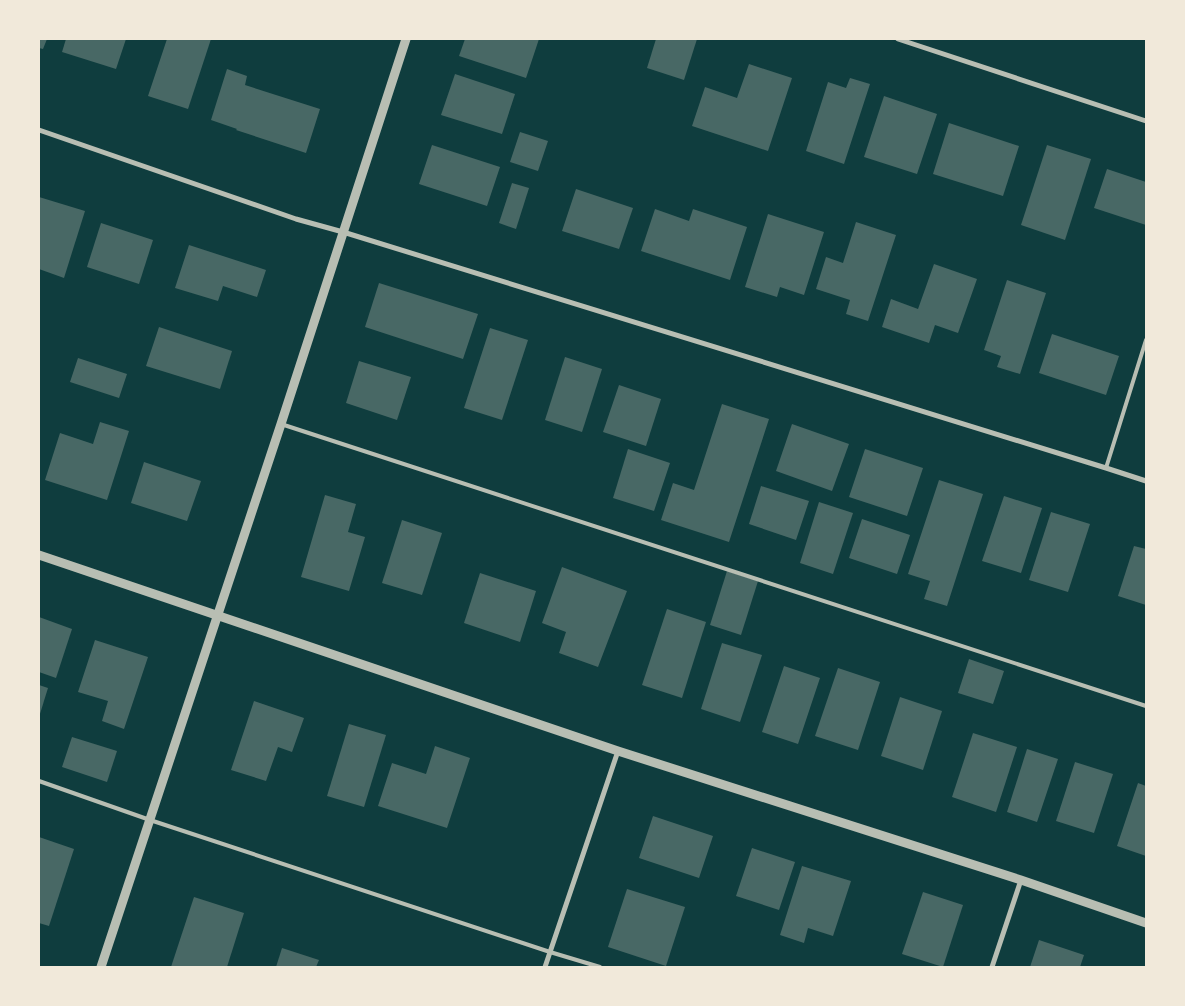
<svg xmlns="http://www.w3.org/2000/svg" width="1185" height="1006" font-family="'DM Sans',sans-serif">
<rect width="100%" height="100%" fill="#0f3d3e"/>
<g fill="#486865">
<path d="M 39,39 L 47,39 L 43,49 L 39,48 Z"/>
<path d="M 66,39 L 126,39 L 116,69 L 62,52 Z"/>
<path d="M 167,39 L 211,39 L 188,109 L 148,96 Z"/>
<path d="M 465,39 L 539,39 L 526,78 L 459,56 Z"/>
<path d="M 656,39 L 697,39 L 684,80 L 647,68 Z"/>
<path d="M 749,64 L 792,78 L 768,151 L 692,126 L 705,87 L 737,98 Z"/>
<path d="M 227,69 L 247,76 L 245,85 L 320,109 L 306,153 L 236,130 L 237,129 L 211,120 Z"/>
<path d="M 455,74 L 515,94 L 502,134 L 441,115 Z"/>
<path d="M 850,78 L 870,84 L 844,164 L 806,151 L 828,82 L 846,88 Z"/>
<path d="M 884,96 L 937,114 L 917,174 L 864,157 Z"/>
<path d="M 949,123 L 1019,146 L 1003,196 L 933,174 Z"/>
<path d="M 520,132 L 548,141 L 538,171 L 510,162 Z"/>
<path d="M 432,145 L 500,167 L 487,206 L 419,184 Z"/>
<path d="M 1047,145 L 1091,159 L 1065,240 L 1021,225 Z"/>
<path d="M 1107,169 L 1146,182 L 1146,225 L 1094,208 Z"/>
<path d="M 512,183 L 529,188 L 516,229 L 499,223 Z"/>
<path d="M 576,189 L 633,208 L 619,249 L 562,231 Z"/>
<path d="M 39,197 L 85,211 L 64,278 L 39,269 Z"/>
<path d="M 655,209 L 689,221 L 693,209 L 747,227 L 730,280 L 641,251 Z"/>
<path d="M 768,214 L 824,232 L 804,295 L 780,287 L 777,297 L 745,287 Z"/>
<path d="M 856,222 L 896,235 L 868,321 L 846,314 L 850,300 L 816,289 L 826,257 L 843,263 Z"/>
<path d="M 101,223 L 153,240 L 139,284 L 87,267 Z"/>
<path d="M 189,245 L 266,270 L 257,297 L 223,286 L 218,301 L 175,288 Z"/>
<path d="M 934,264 L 977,279 L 958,333 L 935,325 L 929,343 L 882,327 L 891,299 L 918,309 Z"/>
<path d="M 1007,280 L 1046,293 L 1020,374 L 997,367 L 1001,356 L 984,350 Z"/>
<path d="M 379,283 L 478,314 L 463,359 L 365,327 Z"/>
<path d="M 159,327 L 232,351 L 220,389 L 146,366 Z"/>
<path d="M 490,328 L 528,340 L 502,420 L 464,408 Z"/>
<path d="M 1052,334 L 1119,356 L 1106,395 L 1039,373 Z"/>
<path d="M 565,357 L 602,369 L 582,432 L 545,420 Z"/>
<path d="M 78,358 L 127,374 L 119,398 L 70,382 Z"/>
<path d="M 359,361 L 411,377 L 397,420 L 346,403 Z"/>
<path d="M 619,385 L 661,399 L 646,446 L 603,432 Z"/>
<path d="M 722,404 L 769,419 L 729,542 L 661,520 L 673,483 L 694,490 Z"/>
<path d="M 100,422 L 129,431 L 107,500 L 45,480 L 60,433 L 93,444 Z"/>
<path d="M 792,424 L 849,444 L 832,491 L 776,471 Z"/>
<path d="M 628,449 L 670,463 L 654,511 L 613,498 Z"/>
<path d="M 865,449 L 923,468 L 907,516 L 849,497 Z"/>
<path d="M 144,462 L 201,481 L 187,521 L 131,503 Z"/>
<path d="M 939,480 L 983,494 L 947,606 L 924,599 L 930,581 L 908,574 Z"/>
<path d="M 761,486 L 809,501 L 796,540 L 749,524 Z"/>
<path d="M 325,495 L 356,504 L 348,532 L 365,537 L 349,591 L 301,577 Z"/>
<path d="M 1004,496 L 1042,508 L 1021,573 L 982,561 Z"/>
<path d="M 819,502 L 853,513 L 833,574 L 800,563 Z"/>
<path d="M 1051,512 L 1090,524 L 1068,592 L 1029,580 Z"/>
<path d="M 862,519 L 910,535 L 897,574 L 849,558 Z"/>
<path d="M 402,520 L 442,533 L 422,595 L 382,583 Z"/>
<path d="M 1134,546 L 1146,549 L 1146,605 L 1118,596 Z"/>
<path d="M 562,567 L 627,591 L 598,667 L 559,653 L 566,632 L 542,623 Z"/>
<path d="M 727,571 L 758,581 L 741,635 L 710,625 Z"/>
<path d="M 480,573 L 536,591 L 520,642 L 464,623 Z"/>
<path d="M 667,609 L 706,622 L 682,698 L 642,685 Z"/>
<path d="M 39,617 L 72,629 L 56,678 L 39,672 Z"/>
<path d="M 95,640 L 148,657 L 124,729 L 102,721 L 108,701 L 78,692 Z"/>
<path d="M 722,643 L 762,655 L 740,722 L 701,709 Z"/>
<path d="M 969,659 L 1004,671 L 993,704 L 958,693 Z"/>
<path d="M 784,666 L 820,678 L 798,744 L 762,732 Z"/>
<path d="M 838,668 L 880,682 L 858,750 L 815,736 Z"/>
<path d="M 39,685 L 48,688 L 39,717 Z"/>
<path d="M 900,697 L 942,711 L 923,770 L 881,756 Z"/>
<path d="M 254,701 L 304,718 L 292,752 L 278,747 L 266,781 L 231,770 Z"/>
<path d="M 349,724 L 386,735 L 364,807 L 327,796 Z"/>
<path d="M 973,733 L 1017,747 L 996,812 L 952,797 Z"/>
<path d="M 72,737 L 117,751 L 107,782 L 62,767 Z"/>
<path d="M 435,746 L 470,758 L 447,828 L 378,806 L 392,763 L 426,774 Z"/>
<path d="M 1027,749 L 1058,759 L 1037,822 L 1007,812 Z"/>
<path d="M 1075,762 L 1113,774 L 1094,833 L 1056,821 Z"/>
<path d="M 1138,783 L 1146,786 L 1146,856 L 1117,846 Z"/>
<path d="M 653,816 L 713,836 L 699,878 L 639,858 Z"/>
<path d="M 39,837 L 74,849 L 49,926 L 39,923 Z"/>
<path d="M 752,848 L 795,862 L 779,910 L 736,896 Z"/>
<path d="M 802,866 L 851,881 L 833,936 L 808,928 L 804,943 L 780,935 Z"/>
<path d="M 627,889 L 685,907 L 666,966 L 608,947 Z"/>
<path d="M 923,892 L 963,905 L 943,967 L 902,954 Z"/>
<path d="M 194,897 L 244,913 L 227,967 L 171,967 Z"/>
<path d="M 1039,940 L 1084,955 L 1080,967 L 1030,967 Z"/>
<path d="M 282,948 L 319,960 L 316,967 L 276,967 Z"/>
</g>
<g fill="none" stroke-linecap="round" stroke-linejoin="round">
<g stroke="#b8beb3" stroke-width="4">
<path d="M 281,424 L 1146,706"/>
<path d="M 1106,468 L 1146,340"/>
<path d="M 39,781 L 150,820 L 550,952 L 600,967"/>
</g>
<g stroke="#b8beb3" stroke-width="5">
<path d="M 898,39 L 1146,121"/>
<path d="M 39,130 L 296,219 L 343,232 L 1106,468 L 1146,481"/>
<path d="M 545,967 L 618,751"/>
<path d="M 992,967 L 1021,880"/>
</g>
<g stroke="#b8beb3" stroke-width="9">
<path d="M 39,555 L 618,751 L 1021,880 L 1146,923"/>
<path d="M 101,967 L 281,424 L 406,39"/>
</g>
</g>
<rect width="1185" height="1006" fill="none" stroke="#f1e9da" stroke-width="80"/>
</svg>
